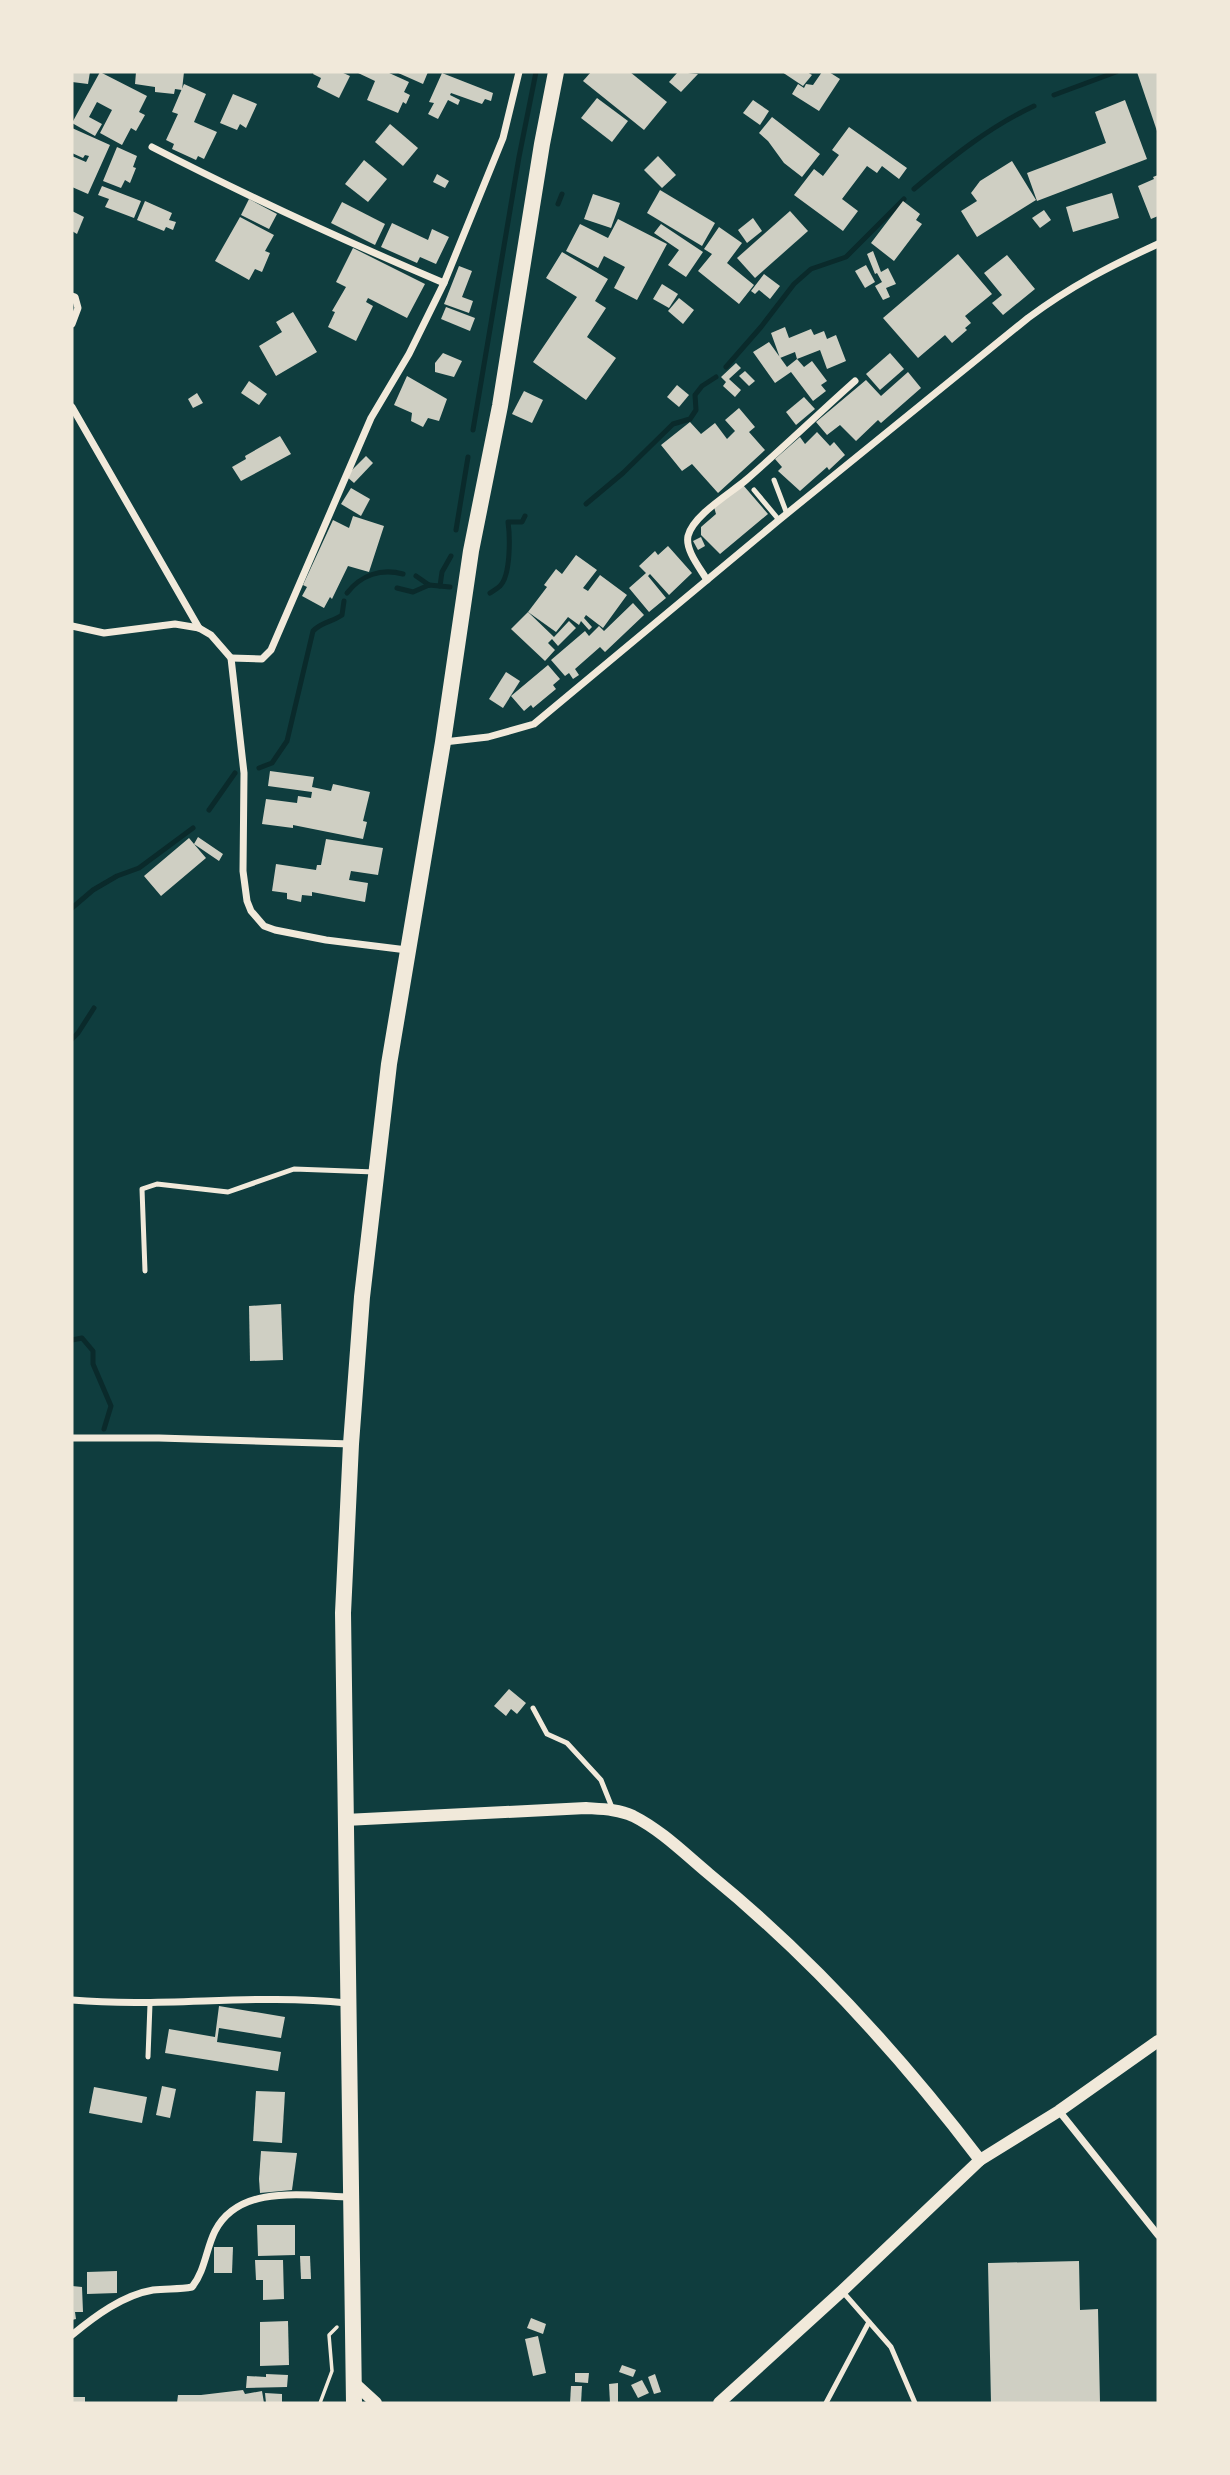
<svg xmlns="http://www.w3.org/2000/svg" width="1230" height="2475" font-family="'PT Sans Narrow',sans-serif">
<rect width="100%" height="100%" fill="#0f3d3e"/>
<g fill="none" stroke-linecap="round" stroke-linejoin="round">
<g stroke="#0a2a2b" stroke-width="5">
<path d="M 1054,95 L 1116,72"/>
<path d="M 914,189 C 952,157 989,127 1034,106"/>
<path d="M 558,204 L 562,194"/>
<path d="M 726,367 L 761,327 L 794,284 L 811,269 L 846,257 L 904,199"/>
<path d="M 473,430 L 519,157 L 536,72"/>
<path d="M 586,504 L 623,473 L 673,424 L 690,419 L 696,410 L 695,395 L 702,386 L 716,377"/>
<path d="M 456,530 L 468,457"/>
<path d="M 416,576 L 429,585"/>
<path d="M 440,586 L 442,572 L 451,556"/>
<path d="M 397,588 L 413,592 L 429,585 L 450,587"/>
<path d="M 347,593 C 361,575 381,568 403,574"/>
<path d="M 490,593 C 493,591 497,589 500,586 C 511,575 510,536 508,522 L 522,522 L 525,516"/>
<path d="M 259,768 L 272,763 L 287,741 L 313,631 C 321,622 332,622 342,615 L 344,601"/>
<path d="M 209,810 L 235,773"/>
<path d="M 72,908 L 93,890 L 117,876 L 139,868 L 193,828"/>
<path d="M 72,1039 L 78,1033 L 94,1008"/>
<path d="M 72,1340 L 82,1338 L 93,1351 L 93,1364 L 111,1406 L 104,1429"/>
</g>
</g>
<g fill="#cfcfc3">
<path d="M 72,72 L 90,72 L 88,84 L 72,82 Z"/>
<path d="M 100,72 L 147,96 L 139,112 L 145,115 L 136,131 L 131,128 L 122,145 L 100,133 L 112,110 L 97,102 L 89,117 L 102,124 L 95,136 L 72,123 Z"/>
<path d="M 136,72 L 184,72 L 182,90 L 175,89 L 174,94 L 155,92 L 155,87 L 135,84 Z"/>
<path d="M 314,72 L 341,72 L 350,76 L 339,98 L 317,87 L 321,78 L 313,74 Z"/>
<path d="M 356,72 L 387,72 L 409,82 L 404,92 L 410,95 L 406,104 L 403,102 L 398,113 L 367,100 L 375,81 Z"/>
<path d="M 396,72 L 428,72 L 423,84 Z"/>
<path d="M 591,72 L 630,72 L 667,102 L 644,130 L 583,81 Z"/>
<path d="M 678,72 L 698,74 L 681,92 L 669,82 Z"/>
<path d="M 782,72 L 807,72 L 812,75 L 803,86 Z"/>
<path d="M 822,72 L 829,72 L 840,79 L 819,111 L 792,94 L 798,84 L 804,88 L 806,84 L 813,85 Z"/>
<path d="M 1137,72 L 1158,72 L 1158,134 Z"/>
<path d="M 442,73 L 493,93 L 491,101 L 485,99 L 482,104 L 451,93 L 450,95 L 460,100 L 458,105 L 448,100 L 438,119 L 428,114 L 434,103 L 429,102 Z"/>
<path d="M 184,84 L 206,94 L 194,122 L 217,132 L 204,159 L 198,156 L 196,160 L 172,149 L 174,144 L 166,140 L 178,114 L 172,112 Z"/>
<path d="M 233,94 L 257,104 L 246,128 L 240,124 L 237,130 L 220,123 Z"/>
<path d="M 597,98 L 628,121 L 612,142 L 581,118 Z"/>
<path d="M 753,100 L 769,111 L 760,125 L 743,113 Z"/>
<path d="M 1125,100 L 1147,159 L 1037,201 L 1027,173 L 1106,143 L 1095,112 Z"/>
<path d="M 772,117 L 820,154 L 802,177 L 784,163 L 768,141 L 759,133 Z"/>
<path d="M 390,124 L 418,148 L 403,166 L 375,142 Z"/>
<path d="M 849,127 L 907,168 L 899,179 L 882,166 L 877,173 L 867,166 L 842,199 L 858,211 L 843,231 L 794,195 L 814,169 L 823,176 L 839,155 L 832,150 Z"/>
<path d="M 72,128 L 110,145 L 88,194 L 72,187 L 72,156 L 86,162 L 89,156 L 85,155 L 83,158 L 72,153 Z"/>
<path d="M 117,147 L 137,156 L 133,167 L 136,168 L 130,183 L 125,180 L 121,188 L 103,181 Z"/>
<path d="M 658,156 L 676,175 L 662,188 L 644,170 Z"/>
<path d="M 364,160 L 387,179 L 368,202 L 345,184 Z"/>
<path d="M 1012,161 L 1036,200 L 977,237 L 961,211 L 977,201 L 971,193 L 980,181 Z"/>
<path d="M 437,174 L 449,181 L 445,188 L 433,182 Z"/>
<path d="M 1158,175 L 1158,216 L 1151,219 L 1138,186 L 1154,179 L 1153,177 Z"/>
<path d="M 102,186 L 141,201 L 134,218 L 105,207 L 109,199 L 98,195 Z"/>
<path d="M 660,190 L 715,223 L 702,246 L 647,213 Z"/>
<path d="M 1112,193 L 1119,218 L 1073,232 L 1066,207 Z"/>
<path d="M 593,194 L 620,203 L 611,228 L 584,219 Z"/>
<path d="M 249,199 L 277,214 L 269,229 L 241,215 Z"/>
<path d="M 145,201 L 172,213 L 169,220 L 176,222 L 173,230 L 166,227 L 164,231 L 137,220 Z"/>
<path d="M 903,201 L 920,214 L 916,220 L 922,224 L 894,261 L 871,243 Z"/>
<path d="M 342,202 L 385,224 L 375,245 L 331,223 Z"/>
<path d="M 1044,210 L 1051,220 L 1040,228 L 1032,218 Z"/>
<path d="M 72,211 L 84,217 L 77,234 L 72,231 Z"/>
<path d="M 790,211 L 808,231 L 755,278 L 737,258 Z"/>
<path d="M 240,217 L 274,235 L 265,251 L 270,253 L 262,272 L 255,269 L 249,280 L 215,261 Z"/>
<path d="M 753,218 L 762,231 L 747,243 L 738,230 Z"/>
<path d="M 618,219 L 667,244 L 637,300 L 614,288 L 625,267 L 604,256 L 598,268 L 566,251 L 580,224 L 608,238 Z"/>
<path d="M 392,223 L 428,240 L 432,229 L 449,237 L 436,264 L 420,257 L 417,263 L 381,247 Z"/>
<path d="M 661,224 L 703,252 L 686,277 L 668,265 L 679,250 L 654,233 Z"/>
<path d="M 719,227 L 742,243 L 727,263 L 754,285 L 739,304 L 698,271 L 712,254 L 704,249 Z"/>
<path d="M 353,248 L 425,284 L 407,318 L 368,298 L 366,302 L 373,306 L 356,341 L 328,327 L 335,312 L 332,311 L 346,287 L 336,282 Z"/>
<path d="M 873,251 L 881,272 L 888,268 L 896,284 L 886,288 L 890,297 L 883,300 L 875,286 L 882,282 L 877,273 L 875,274 L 867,254 Z"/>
<path d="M 562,252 L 608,279 L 595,301 L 606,308 L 587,337 L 616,358 L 586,400 L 533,362 L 577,297 L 546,278 Z"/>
<path d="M 958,254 L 992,294 L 965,316 L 971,323 L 965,328 L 967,330 L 952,343 L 945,335 L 918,358 L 883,318 Z"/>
<path d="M 1007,255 L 1035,289 L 1003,315 L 992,303 L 1002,295 L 984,273 Z"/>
<path d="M 866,265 L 875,282 L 865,288 L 855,271 Z"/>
<path d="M 459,266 L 472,271 L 462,297 L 473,301 L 469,313 L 444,304 Z"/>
<path d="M 764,274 L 780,286 L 770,299 L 759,290 L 755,294 L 751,291 Z"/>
<path d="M 662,284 L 678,294 L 669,308 L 653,299 Z"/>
<path d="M 679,298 L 694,310 L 683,324 L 668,311 Z"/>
<path d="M 446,307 L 475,318 L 470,331 L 441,319 Z"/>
<path d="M 293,312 L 317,352 L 276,376 L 259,346 L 282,332 L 276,322 Z"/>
<path d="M 785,327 L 789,338 L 811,329 L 814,335 L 824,331 L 827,339 L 836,335 L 846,361 L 827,369 L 820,350 L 797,359 L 804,367 L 812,361 L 827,381 L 821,385 L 826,391 L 813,401 L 791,372 L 775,383 L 753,352 L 769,342 L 787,367 L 797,359 L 795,352 L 780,358 L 771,333 Z"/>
<path d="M 443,353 L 462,361 L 454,377 L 435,372 L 435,363 Z"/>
<path d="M 890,353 L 904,369 L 880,390 L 866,374 Z"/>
<path d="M 736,363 L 741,368 L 729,379 L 741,390 L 735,397 L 723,386 L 726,382 L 721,377 Z"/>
<path d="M 745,371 L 755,381 L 749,386 L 739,376 Z"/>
<path d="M 908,372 L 921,388 L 881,423 L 878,420 L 856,441 L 840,425 L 827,435 L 816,422 L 866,380 L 881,396 Z"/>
<path d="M 407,376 L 447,399 L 439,421 L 428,418 L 423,427 L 411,421 L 412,413 L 394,405 Z"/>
<path d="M 249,381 L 267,394 L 259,405 L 241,393 Z"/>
<path d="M 677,385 L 689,395 L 679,407 L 667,397 Z"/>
<path d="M 524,391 L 543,400 L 532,423 L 512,414 Z"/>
<path d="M 197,393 L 203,403 L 193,408 L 188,399 Z"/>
<path d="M 804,397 L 815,409 L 796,425 L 786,412 Z"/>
<path d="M 739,408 L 755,427 L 749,432 L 765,450 L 718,493 L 692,464 L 682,471 L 661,445 L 690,422 L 701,434 L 715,423 L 727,439 L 735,431 L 725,420 Z"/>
<path d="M 817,432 L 830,446 L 834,442 L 845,455 L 829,470 L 827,467 L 800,491 L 778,471 L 782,467 L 775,459 L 800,437 L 805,444 Z"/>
<path d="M 280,436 L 291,454 L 241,481 L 232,467 L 246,459 L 245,456 Z"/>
<path d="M 366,456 L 373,463 L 354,483 L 346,476 Z"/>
<path d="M 743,485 L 768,514 L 720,554 L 701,535 L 701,527 L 716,514 L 714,507 Z"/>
<path d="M 351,488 L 370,499 L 361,516 L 341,504 Z"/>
<path d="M 353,516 L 384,526 L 369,572 L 348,566 L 332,599 L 330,597 L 324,608 L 302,596 L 307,587 L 303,585 L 333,520 L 349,528 Z"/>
<path d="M 701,537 L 705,546 L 698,550 L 693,541 Z"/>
<path d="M 668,546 L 692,573 L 669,595 L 650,574 L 648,576 L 666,598 L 649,612 L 629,588 L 646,573 L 639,566 L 655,551 L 658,555 Z"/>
<path d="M 576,555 L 597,570 L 583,588 L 588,591 L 600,575 L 627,595 L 603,628 L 586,615 L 584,618 L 592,627 L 589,630 L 581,621 L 579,625 L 568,617 L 556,632 L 528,612 L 547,587 L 544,585 L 556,569 L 562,574 Z"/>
<path d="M 633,603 L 644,615 L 605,652 L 600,647 L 575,669 L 579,675 L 573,679 L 569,673 L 565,676 L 551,660 L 585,631 L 589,636 L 599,626 L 604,631 Z"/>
<path d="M 528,612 L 554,637 L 569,621 L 576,628 L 558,646 L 552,639 L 548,643 L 555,650 L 545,661 L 511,629 Z"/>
<path d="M 548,665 L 560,679 L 553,685 L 556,689 L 533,708 L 531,705 L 524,711 L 511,696 Z"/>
<path d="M 506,672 L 520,681 L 503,708 L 489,699 Z"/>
<path d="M 270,771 L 314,777 L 312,787 L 331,791 L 333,784 L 370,792 L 363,821 L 367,822 L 363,839 L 293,825 L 293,828 L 262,824 L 266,799 L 297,803 L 298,796 L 311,798 L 312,792 L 268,786 Z"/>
<path d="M 198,837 L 223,854 L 219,861 L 194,844 L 206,858 L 161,896 L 144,876 L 189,838 L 194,844 Z"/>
<path d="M 326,839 L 383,848 L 378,875 L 351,871 L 349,880 L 368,883 L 365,902 L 312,892 L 312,896 L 302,895 L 301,902 L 287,899 L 287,893 L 272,891 L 276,864 L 316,870 L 317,865 L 321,865 Z"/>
<path d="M 281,1304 L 283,1360 L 250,1361 L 249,1306 Z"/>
<path d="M 509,1689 L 526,1703 L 517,1714 L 511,1709 L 506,1716 L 494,1706 Z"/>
<path d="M 219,2006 L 285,2017 L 281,2038 L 219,2028 L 217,2042 L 281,2052 L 278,2071 L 165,2053 L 169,2029 L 215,2037 Z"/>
<path d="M 162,2086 L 176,2089 L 170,2118 L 156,2115 Z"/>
<path d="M 94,2087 L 147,2097 L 142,2123 L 89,2113 Z"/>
<path d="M 256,2091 L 285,2092 L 282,2143 L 253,2141 Z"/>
<path d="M 261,2151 L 297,2153 L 292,2190 L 260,2193 L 259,2179 Z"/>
<path d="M 257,2225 L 295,2225 L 295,2255 L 258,2256 Z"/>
<path d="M 214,2247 L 233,2247 L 232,2273 L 214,2273 Z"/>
<path d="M 300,2256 L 310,2256 L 311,2279 L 301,2279 Z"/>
<path d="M 255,2260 L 283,2260 L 284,2299 L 263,2300 L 263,2280 L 256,2280 Z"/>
<path d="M 1079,2261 L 1080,2310 L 1098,2309 L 1100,2403 L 991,2403 L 988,2263 Z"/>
<path d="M 117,2271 L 117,2293 L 87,2294 L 87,2272 Z"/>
<path d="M 72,2286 L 82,2287 L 83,2312 L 75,2312 L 76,2319 L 72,2320 Z"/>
<path d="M 531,2318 L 546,2324 L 543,2334 L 527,2328 Z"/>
<path d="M 288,2321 L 289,2365 L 260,2366 L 260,2322 Z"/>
<path d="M 538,2336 L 546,2373 L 533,2376 L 525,2339 Z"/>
<path d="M 622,2365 L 636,2370 L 633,2377 L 619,2372 Z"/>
<path d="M 575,2373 L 589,2373 L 588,2383 L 575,2382 Z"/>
<path d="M 266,2374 L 288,2375 L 287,2387 L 246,2388 L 247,2376 L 266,2377 Z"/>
<path d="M 655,2374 L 661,2392 L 654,2394 L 648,2377 Z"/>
<path d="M 642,2380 L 649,2393 L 638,2398 L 631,2385 Z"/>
<path d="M 618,2383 L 618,2403 L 610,2403 L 609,2384 Z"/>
<path d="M 571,2386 L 582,2386 L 581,2403 L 570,2403 Z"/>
<path d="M 243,2390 L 245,2394 L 262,2391 L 264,2403 L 177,2403 L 178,2395 L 201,2395 Z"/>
<path d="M 265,2393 L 282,2394 L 282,2403 L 266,2403 Z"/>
<rect x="72" y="2397" width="13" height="6"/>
</g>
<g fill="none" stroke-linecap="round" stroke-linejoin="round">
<path stroke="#f1e9da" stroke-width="3.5" d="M 320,2403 L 332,2371 L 329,2335 L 337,2327"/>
<g stroke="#f1e9da" stroke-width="5">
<path d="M 774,480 L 787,514"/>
<path d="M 754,490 L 779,520"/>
<path d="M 145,1271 L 142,1189 L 157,1184 L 228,1192 L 294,1169 L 375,1172"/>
<path d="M 533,1708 L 547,1734 L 567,1743 L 601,1780 L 613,1810"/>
<path d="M 148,2057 L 150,2004"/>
<path d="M 842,2291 L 891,2347 L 915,2403"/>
<path d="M 826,2403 L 869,2322"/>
</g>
<g stroke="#f1e9da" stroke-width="7">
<path d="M 152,147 C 247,196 345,241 444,283"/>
<path d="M 72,296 L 75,297 L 78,308 L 72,324"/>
<path d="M 72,407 L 199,628"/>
<path d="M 707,580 C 700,568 685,550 688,536 C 693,515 731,493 746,480 C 783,448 819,413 855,381"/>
<path d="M 72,626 L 104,633 L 175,624 L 199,628 L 211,635 L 231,658 L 244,773 L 243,871 L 247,901 L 251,911 L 264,926 L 275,930 L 326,940 L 407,950"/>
<path d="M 231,658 L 262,659 L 271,650 L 371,418 L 409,354 L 444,283 L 503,138 L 519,72"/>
<path d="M 444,742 L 488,737 L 534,724 L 779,520 L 1028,318 C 1071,286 1110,266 1158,244"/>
<path d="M 72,1438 L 159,1438 L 351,1444"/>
<path d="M 72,2000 C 164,2008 256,1993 347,2003"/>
<path d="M 1059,2111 L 1158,2235"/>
<path d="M 72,2335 C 95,2316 123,2295 153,2290 C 166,2288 179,2290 192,2287 C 205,2271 206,2249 215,2231 C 240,2183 306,2196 351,2197"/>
</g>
<g stroke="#f1e9da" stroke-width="12">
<path d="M 345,1820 L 586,1808 C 601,1809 618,1809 633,1816 C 661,1830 685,1854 709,1874 C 811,1957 900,2055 980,2160"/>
<path d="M 353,2382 L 376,2403"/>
<path d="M 719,2403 L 842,2291 L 980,2160 L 1059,2111 L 1158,2041"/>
</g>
<path stroke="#f1e9da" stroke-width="16" d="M 354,2403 L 343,1613 L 351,1444 L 362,1297 L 389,1064 L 443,742 L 471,551 L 500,406 L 542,144 L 556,72"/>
</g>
<rect width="1230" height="2475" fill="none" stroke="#f1e9da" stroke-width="147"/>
</svg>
